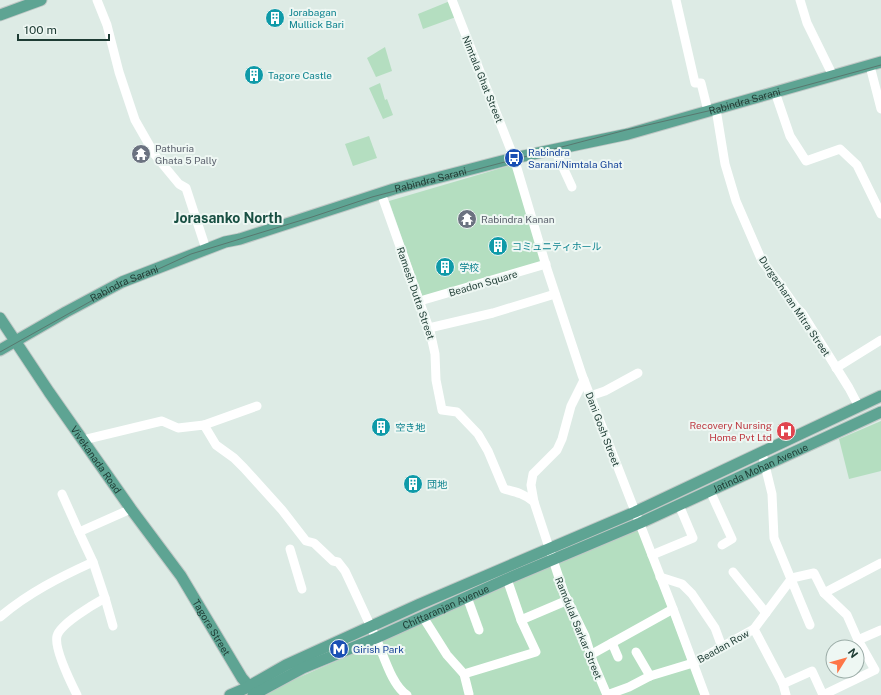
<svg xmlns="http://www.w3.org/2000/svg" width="881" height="695" font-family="'Public Sans','Noto Sans SC','Noto Sans JP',sans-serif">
<rect width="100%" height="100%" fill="#ddebe5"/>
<g fill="#b4dec0">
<path d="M 450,1 L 456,17 L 423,29 L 418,14 Z"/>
<path d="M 385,47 L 392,71 L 376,77 L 367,58 Z"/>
<path d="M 380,83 L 385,100 L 387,99 L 393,115 L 383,119 L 369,88 Z"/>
<path d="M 369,136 L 377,158 L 353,166 L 345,144 Z"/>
<path d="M 512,165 L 544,266 L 424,301 L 389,201 Z"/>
<path d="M 881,421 L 881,471 L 849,479 L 839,439 Z"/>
<path d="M 638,528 L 701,695 L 259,695 Z"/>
</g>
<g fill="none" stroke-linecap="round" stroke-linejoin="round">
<defs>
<g id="major">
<path d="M 0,15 L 41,0"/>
<path id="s1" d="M 0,318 L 49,392 L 131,509 L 181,576 L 242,678 L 253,691"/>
<path id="s2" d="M 0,350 L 66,312 L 122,282 L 225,242 L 240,239 L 394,189 L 514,158 L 628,134 L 881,62"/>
<path d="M 230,695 L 244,689 L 286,665 L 420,604 L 635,512 L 881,396"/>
<path id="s3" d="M 253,695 L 303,668 L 376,638 L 507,579 L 640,523 L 881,412"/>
</g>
</defs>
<use href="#major" stroke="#c0c8c6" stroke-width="13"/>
<g stroke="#fff" stroke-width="9">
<path d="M 97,0 L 107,25 L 119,72 L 135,120 L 155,155 L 179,184 L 186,188 L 206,249"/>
<path d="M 452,0 L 514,158 L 547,269 L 582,375 L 673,609 L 705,695"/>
<path d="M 676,0 L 695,83 L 701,83 L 708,111"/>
<path d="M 800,0 L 807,23 L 833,76"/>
<path d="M 870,66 L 881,109"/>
<path d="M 775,92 L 790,136 L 806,161 L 840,149 L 857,165 L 881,214"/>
<path d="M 716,109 L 725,164 L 736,201 L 762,261 L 779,283 L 796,307 L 802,313 L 849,388 L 859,407"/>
<path d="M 555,150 L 572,187"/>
<path d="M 381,193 L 430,331 L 435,354 L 436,380 L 442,410 L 457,412 L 478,434 L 488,451 L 504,489 C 516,492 525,494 534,502 L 564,593 L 585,636 L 593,662 L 607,695 L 629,687 L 650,676 L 693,663 L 754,629 L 792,578 L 814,573 L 824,593 L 847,615 L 858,640 L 875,670 L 823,695 L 812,671 L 783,684"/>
<path d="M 420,301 L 546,264"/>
<path d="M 429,328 L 493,313 L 555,294"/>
<path d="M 836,368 L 881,340"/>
<path d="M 590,396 L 605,391 L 638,373"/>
<path d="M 204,425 L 257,406"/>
<path d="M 83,440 L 162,421 L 178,428 L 204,425 L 216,445 L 234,458 L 244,468 L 282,510 L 306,541 L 314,543 L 333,561 L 338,562 L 345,571 C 355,592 365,614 375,636 C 383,652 391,685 407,695"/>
<path d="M 762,453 L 772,494 L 774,538 L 810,625"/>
<path d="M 710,491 L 732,539 L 722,545"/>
<path d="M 62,494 L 79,532"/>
<path d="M 534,502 L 531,485 L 533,474 L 557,450 L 562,439 L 571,406 L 584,380"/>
<path d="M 290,549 L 302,589"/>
<path d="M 652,555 L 693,538 L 679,505"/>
<path d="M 733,572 L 766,613"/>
<path d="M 660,577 L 682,584 L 692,594 L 715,628 L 722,647"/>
<path d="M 824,593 L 881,563"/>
<path d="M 467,597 L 479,630"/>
<path d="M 105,598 L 113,626"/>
<path d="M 0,617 C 28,593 60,577 93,562"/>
<path d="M 423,617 L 447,655 L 464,674"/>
<path d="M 521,620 L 568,600"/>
<path d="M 754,629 L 783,684 L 786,695"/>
<path d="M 858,640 L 881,630"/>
<path d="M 612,643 L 618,657"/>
<path d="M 636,652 L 650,676"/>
<path d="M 592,654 L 673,609"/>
<path d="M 469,694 L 464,674 L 536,652 L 521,620 L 507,579"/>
<path d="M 77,695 C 71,683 54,648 57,636 C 60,624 94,604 105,598 L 93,562 L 79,532 L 131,509"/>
</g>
<use href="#major" stroke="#5ea493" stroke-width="11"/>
<path stroke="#58786f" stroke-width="1" d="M 0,352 L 102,295 L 191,254 L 312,217 L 372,197 L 626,130 L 734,105 L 881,65"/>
</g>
<defs>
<symbol id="building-disc" viewBox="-11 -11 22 22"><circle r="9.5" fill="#0f9aa8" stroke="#eef7f3"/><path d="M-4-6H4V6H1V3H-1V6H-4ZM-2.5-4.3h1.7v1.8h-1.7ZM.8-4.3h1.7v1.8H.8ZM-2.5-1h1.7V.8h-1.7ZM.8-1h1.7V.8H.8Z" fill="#fff"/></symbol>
<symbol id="temple-disc" viewBox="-11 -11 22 22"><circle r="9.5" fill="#6b7280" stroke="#eef7f3"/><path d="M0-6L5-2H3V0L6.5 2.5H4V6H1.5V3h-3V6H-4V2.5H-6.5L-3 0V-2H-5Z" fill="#fff"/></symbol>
<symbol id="bus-disc" viewBox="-11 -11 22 22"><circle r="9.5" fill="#1a4fb4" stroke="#eef7f3"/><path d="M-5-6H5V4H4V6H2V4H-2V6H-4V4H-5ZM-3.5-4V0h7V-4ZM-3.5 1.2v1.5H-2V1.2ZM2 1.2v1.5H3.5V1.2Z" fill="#fff"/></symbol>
<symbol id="hospital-disc" viewBox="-11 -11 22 22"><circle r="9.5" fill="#e0444e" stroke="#eef7f3"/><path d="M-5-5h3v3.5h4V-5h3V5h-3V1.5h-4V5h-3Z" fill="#fff"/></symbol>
<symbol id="metro-disc" viewBox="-11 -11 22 22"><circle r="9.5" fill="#1a4fb4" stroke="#eef7f3"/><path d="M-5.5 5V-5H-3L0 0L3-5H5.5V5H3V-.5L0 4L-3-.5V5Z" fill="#fff"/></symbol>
</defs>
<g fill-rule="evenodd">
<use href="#building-disc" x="264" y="7" width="22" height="22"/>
<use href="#building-disc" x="243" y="64" width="22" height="22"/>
<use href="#temple-disc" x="130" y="143" width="22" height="22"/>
<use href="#bus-disc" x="503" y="147" width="22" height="22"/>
<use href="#temple-disc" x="456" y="208" width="22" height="22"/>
<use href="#building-disc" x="487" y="235" width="22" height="22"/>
<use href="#building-disc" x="434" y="256" width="22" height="22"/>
<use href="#building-disc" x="370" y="416" width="22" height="22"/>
<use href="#hospital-disc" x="775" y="420" width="22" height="22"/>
<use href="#building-disc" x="402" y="473" width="22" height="22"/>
<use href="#metro-disc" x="328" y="638" width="22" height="22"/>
</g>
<g text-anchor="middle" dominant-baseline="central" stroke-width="4" stroke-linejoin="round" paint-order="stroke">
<g font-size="10" fill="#0d838f" stroke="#eef7f3" text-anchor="start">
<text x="289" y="12">Jorabagan<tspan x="289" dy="12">Mullick Bari</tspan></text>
<text x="268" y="75">Tagore Castle</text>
<text x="512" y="246">コミュニティホール</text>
<text x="459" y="267">学校</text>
<text x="395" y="427">空き地</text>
<text x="427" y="484">団地</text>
</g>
<g font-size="10" fill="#1e3c34" stroke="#eef7f3">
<text transform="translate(483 79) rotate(68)">Nimtala Ghat Street</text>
<text stroke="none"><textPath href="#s2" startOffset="789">Rabindra Sarani</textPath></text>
<text stroke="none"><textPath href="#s2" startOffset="465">Rabindra Sarani</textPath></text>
<text stroke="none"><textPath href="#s2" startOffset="141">Rabindra Sarani</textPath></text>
<text transform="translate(483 283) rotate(-16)">Beadon Square</text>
<text transform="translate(416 293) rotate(71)">Ramesh Dutta Street</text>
<text transform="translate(795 306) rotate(56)">Durgacharan Mitra Street</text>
<text transform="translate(603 429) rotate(69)">Dani Gosh Street</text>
<text stroke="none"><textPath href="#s1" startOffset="171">Vivekanada Road</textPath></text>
<text stroke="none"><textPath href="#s3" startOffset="556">Jatinda Mohan Avenue</textPath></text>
<text stroke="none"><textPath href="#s3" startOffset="212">Chittaranjan Avenue</textPath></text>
<text stroke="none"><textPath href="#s1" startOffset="375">Tagore Street</textPath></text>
<text transform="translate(579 628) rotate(68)">Ramdulal Sarkar Street</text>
<text transform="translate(723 646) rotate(-29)">Beadan Row</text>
</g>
<g font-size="10" fill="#5b616d" stroke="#eef7f3" text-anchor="start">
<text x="155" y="148">Pathuria<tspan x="155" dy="12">Ghata 5 Pally</tspan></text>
<text x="481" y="219">Rabindra Kanan</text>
</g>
<g font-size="10" fill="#164399" stroke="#eef7f3" text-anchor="start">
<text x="528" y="152">Rabindra<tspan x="528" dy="12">Sarani/Nimtala Ghat</tspan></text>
<text x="353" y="649">Girish Park</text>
</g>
<g font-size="10" fill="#be3a42" stroke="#eef7f3" text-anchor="end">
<text x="772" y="425">Recovery Nursing<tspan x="772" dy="12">Home Pvt Ltd</tspan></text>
</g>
<g font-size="14" font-weight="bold" fill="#184f42" stroke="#eef7f3">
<text x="228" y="218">Jorasanko North</text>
</g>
</g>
<g transform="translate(845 659) rotate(53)"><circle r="19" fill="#eef7f3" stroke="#9baca7"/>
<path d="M0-3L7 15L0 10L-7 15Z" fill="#fe7648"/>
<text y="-6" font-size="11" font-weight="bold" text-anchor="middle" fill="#1e3c34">N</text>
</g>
<path d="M18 34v6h91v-6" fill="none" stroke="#1e3c34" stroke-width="2"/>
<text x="24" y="34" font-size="12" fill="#1e3c34" stroke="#eef7f3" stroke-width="3" paint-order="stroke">100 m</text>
</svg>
